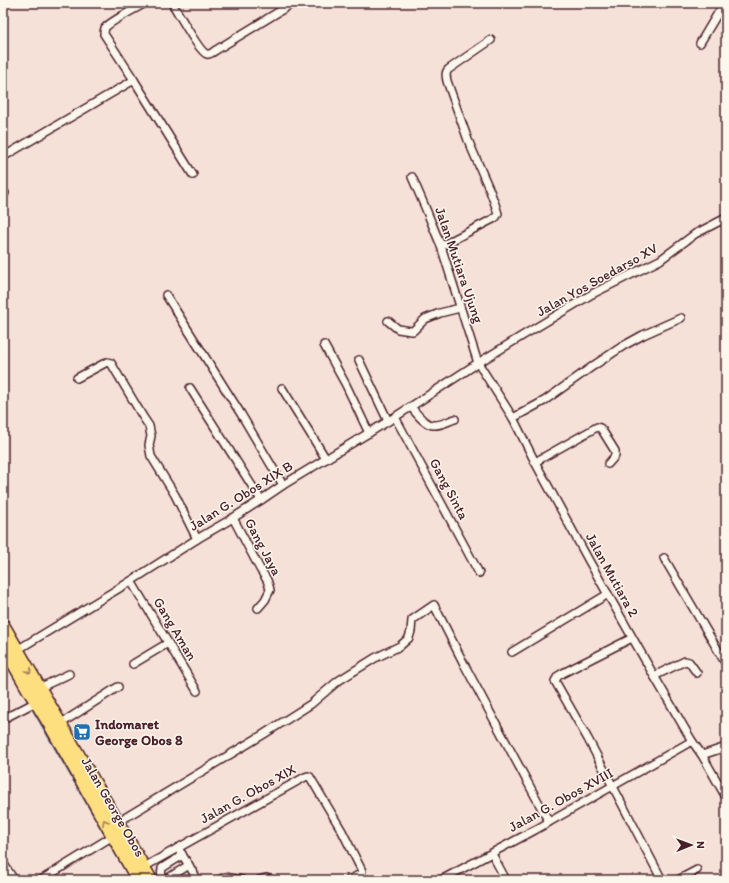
<svg xmlns="http://www.w3.org/2000/svg" width="729" height="883" font-family="Itim,sans-serif">
<rect width="100%" height="100%" fill="#f6e1d8"/>
<filter id="ink" filterUnits="userSpaceOnUse"><feTurbulence type="fractalNoise" baseFrequency=".025" numOctaves="2"/><feDisplacementMap in="SourceGraphic" scale="8" xChannelSelector="R" yChannelSelector="G"/><feConvolveMatrix kernelMatrix="1 2 1 2 8 2 1 2 1" color-interpolation-filters="sRGB"/></filter>
<g filter="url(#ink)">
<g fill="none" stroke-linecap="round" stroke-linejoin="round">
<g stroke="#6d899b" stroke-width="2">
<path d="M 3,613 L 20,642"/>
<path d="M 25,651 L 24,650 L 132,585"/>
<path d="M 3,658 L 106,837"/>
<path d="M 108,841 L 131,880"/>
</g>
<defs>
<g id="street">
<path d="M 172,3 C 177,11 200,53 207,54 C 210,55 213,52 216,50 L 293,3"/>
<path d="M 700,43 L 724,3"/>
<path d="M 134,80 L 193,175"/>
<path d="M 3,157 L 18,148 L 134,80 L 104,34 C 104,31 104,31 105,28 C 109,22 137,8 145,3"/>
<path d="M 412,177 L 425,207 L 441,246 L 478,363 L 513,418 L 535,462 L 589,561 L 653,674 L 692,741 L 702,755 L 726,797"/>
<path d="M 3,194 L 5,193"/>
<path d="M 441,246 L 493,219 L 496,217 L 498,214 L 496,207 L 490,191 L 468,140 L 447,81 C 446,76 445,72 449,69 L 491,40"/>
<path d="M 166,295 L 241,414 L 283,485"/>
<path d="M 388,321 L 398,329 L 411,331 L 413,331 L 425,319 L 440,313 L 460,308"/>
<path d="M 324,345 L 346,385 L 369,433"/>
<path d="M 359,360 L 388,421"/>
<path d="M 77,378 L 107,362 L 111,363 L 143,417 L 149,426 L 151,436 L 149,445 L 151,456 L 175,495 L 197,539"/>
<path d="M 190,388 L 261,500"/>
<path d="M 282,388 L 326,459"/>
<path d="M 411,407 C 416,413 425,425 433,425 C 440,426 448,421 455,419"/>
<path d="M 395,417 L 479,573"/>
<path d="M 513,418 L 544,401 L 593,366 L 623,346 L 643,335 L 681,318"/>
<path d="M 535,462 L 597,427 L 600,428 L 602,430 L 615,451 L 615,456 L 608,464"/>
<path d="M 233,518 L 260,569 L 267,580 L 269,586 L 270,590 L 265,600 L 258,608"/>
<path d="M 664,558 L 726,664"/>
<path d="M 131,581 L 197,691"/>
<path d="M 632,638 L 563,673 L 558,676 L 555,681 L 588,739 L 662,880"/>
<path d="M 17,650 L 131,581 L 197,539 L 233,518 L 261,500 L 283,485 L 395,417 L 478,363 L 522,336 L 592,294 L 660,260 L 695,234 L 726,218"/>
<path d="M 512,652 L 608,594"/>
<path d="M 133,664 L 168,643"/>
<path d="M 654,676 L 685,661 L 689,662 L 697,673"/>
<path d="M 39,688 L 69,674"/>
<path d="M 3,719 L 36,702"/>
<path d="M 60,724 L 118,687"/>
<path d="M 702,755 L 726,747"/>
<path d="M 118,822 L 264,734 L 311,704 L 338,681 L 375,658 L 400,646 L 409,638 L 411,631 L 412,620 L 434,605 L 464,664 L 549,822"/>
<path d="M 178,848 L 198,880"/>
<path d="M 492,854 L 506,880"/>
<path d="M 3,863 L 14,880"/>
<path d="M 144,867 L 305,777 L 308,776 L 310,777 L 342,831 L 362,871 L 361,874 L 349,880"/>
<path d="M 3,878 L 4,880"/>
<path d="M 41,880 L 113,836"/>
<path d="M 164,880 C 161,877 161,873 162,868 L 178,858 L 182,854"/>
<path d="M 169,880 L 170,877 L 189,865"/>
<path d="M 219,880 L 225,877 L 242,880"/>
<path d="M 259,880 L 266,878 L 271,880"/>
<path d="M 441,880 L 535,830 L 692,741"/>
<path d="M 678,880 L 697,870"/>
</g>
<g id="primary">
<path d="M 3,625 L 151,880"/>
<path d="M 3,645 L 27,687 L 49,723 L 138,880"/>
</g>
</defs>
<use href="#street" stroke="#4a1f2b" stroke-width="10"/>
<use href="#primary" stroke="#4a1f2b" stroke-width="15"/>
<use href="#street" stroke="#fbf7ec" stroke-width="7"/>
<use href="#primary" stroke="#fedf80" stroke-width="12"/>
</g>
<defs><path id="oneway-chevron" d="M-2-3.5L2.5 0L-2 3.5" fill="none" stroke-width="1.6" stroke-linecap="round" stroke-linejoin="round"/></defs>
<g stroke="#a47f56">
<use href="#oneway-chevron" transform="translate(29 671) rotate(60)"/>
<use href="#oneway-chevron" transform="translate(105 822) rotate(-120)"/>
</g>
</g>
<defs>
<symbol id="supermarket-square" viewBox="-11 -11 22 22"><rect x="-9" y="-9" width="18" height="18" rx="4" fill="#1f6fb2" stroke="#fbf7ec"/><path d="M-6-5.5h2.5l.6 2H6L4.5 2H-2.5L-4.4-4H-6ZM-1.5 3.2a1.3 1.3 0 1 0 .1 0ZM3 3.2a1.3 1.3 0 1 0 .1 0Z" fill="#fff"/></symbol>
</defs>
<g fill-rule="evenodd">
<use href="#supermarket-square" x="72" y="722" width="20" height="20"/>
</g>
<g text-anchor="middle" dominant-baseline="central" stroke-width="3" stroke-linejoin="round" paint-order="stroke">
<g font-size="14" fill="#4a1f2b" stroke="#fbf7ec">
<text transform="translate(459 265) rotate(71)">Jalan Mutiara Ujung</text>
<text transform="translate(597 280) rotate(-29)">Jalan Yos Soedarso XV</text>
<text transform="translate(449 489) rotate(62)">Gang Sinta</text>
<text transform="translate(241 496) rotate(-32)">Jalan G. Obos XIX B</text>
<text transform="translate(263 547) rotate(62)">Gang Jaya</text>
<text transform="translate(612 575) rotate(61)">Jalan Mutiara 2</text>
<text transform="translate(175 629) rotate(59)">Gang Aman</text>
<text transform="translate(248 794) rotate(-29)">Jalan G. Obos XIX</text>
<text transform="translate(561 800) rotate(-29)">Jalan G. Obos XVIII</text>
<text transform="translate(113 807) rotate(60)">Jalan George Obos</text>
</g>
<g font-size="14" font-weight="bold" fill="#4a1f2b" stroke="#fbf7ec" text-anchor="start">
<text x="95" y="724">Indomaret<tspan x="95" dy="16">George Obos 8</tspan></text>
</g>
</g>
<rect width="729" height="883" fill="none" stroke="#fbf7ec" stroke-width="16"/>
<rect x="8" y="8" width="713" height="867" fill="none" stroke="#4a1f2b" stroke-width="1.5" filter="url(#ink)"/>
<g transform="translate(691 845) rotate(89)" stroke="#fbf7ec" stroke-width="3" paint-order="stroke">
<path d="M0-3L7 15L0 10L-7 15Z" fill="#4a1f2b"/>
<text y="-6" font-size="11" font-weight="bold" text-anchor="middle" fill="#4a1f2b">N</text>
</g>
</svg>
